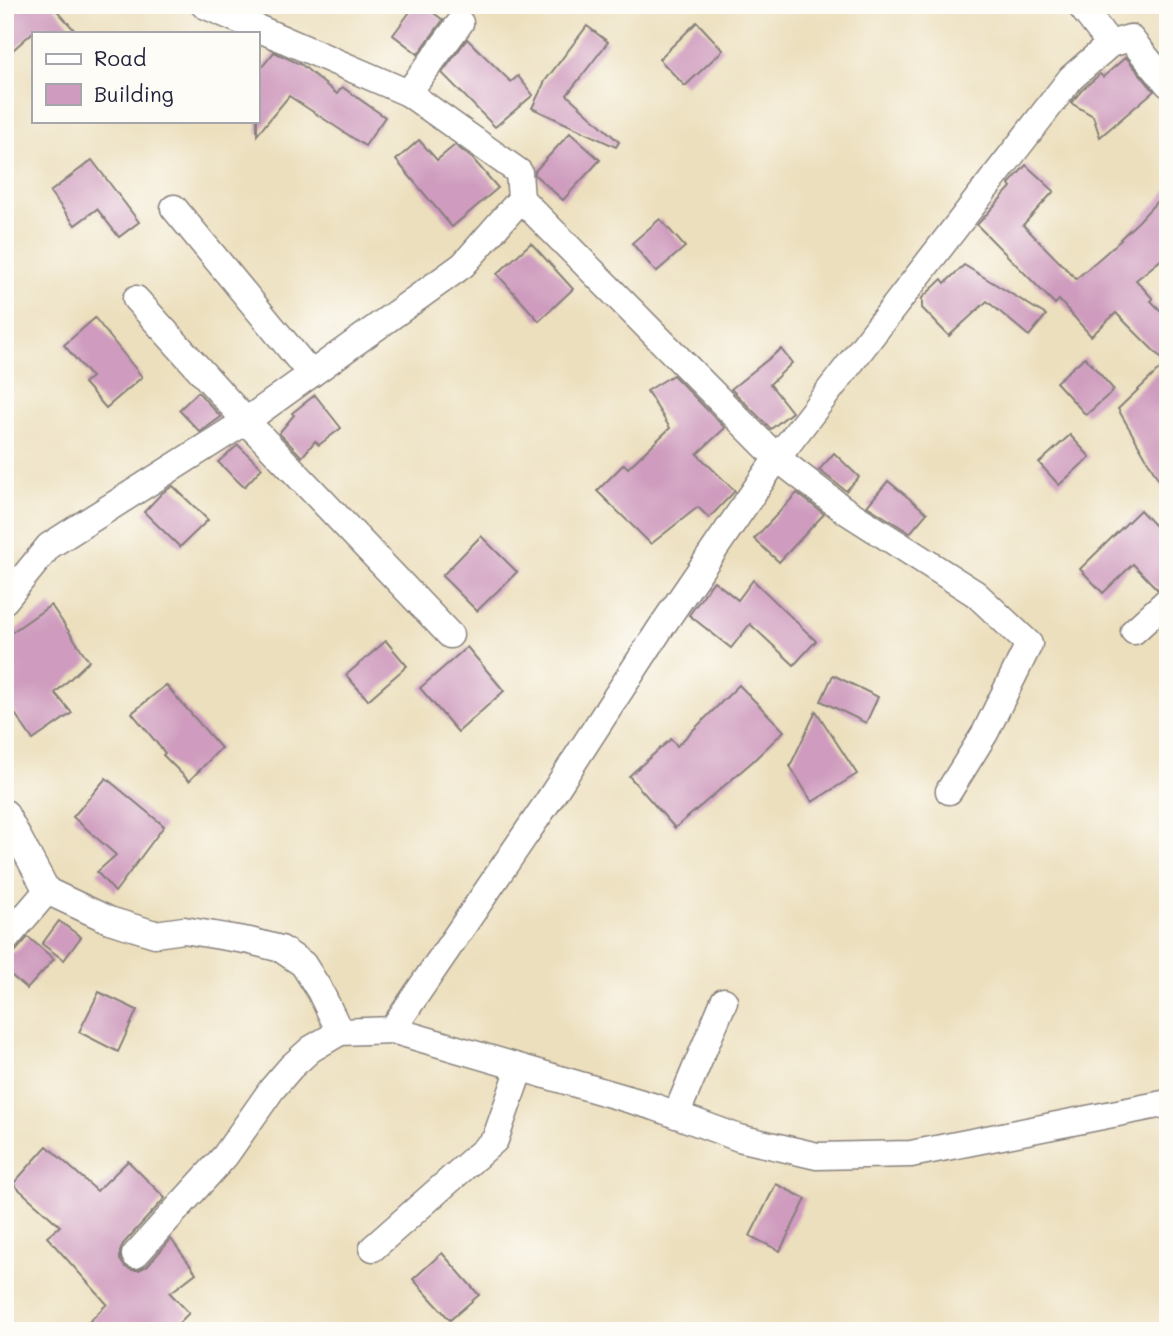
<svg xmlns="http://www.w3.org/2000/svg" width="1173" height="1336" font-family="Mali,sans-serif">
<rect width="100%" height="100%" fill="#fdfcf7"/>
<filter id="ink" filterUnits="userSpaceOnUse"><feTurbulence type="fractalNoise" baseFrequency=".0143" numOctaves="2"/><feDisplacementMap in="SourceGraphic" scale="14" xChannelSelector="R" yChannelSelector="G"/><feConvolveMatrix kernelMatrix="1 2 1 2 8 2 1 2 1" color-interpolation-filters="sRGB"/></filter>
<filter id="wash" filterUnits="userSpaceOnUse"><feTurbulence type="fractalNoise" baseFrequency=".00686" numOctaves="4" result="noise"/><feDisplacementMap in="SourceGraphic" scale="28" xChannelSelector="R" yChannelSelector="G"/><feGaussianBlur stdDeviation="1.57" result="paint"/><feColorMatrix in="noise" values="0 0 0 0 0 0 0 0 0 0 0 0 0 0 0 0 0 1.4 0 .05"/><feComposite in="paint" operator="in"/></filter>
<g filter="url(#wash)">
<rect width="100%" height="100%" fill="#ecdfbd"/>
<g id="blocks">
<g fill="#cf9bbe">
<path d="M 5,5 L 52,5 L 77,33 L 32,33 L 5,57 Z"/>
<path d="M 415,5 L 423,5 L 443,20 L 418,54 L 393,35 Z"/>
<path d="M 697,22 L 723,50 L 685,86 L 659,59 Z"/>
<path d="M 587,26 L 608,42 L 567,95 L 619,142 L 616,147 L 532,108 L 545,81 Z"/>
<path d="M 467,39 L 511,82 L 518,76 L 533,95 L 495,127 L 442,73 Z"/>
<path d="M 274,52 L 302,65 L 337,94 L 342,87 L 385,117 L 365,146 L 289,96 L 257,135 L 257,73 Z"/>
<path d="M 1126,57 L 1154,91 L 1100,137 L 1093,116 L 1071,103 L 1082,90 L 1100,74 L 1103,77 Z"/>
<path d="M 570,133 L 600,160 L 563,200 L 535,175 L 535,171 Z"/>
<path d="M 419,140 L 437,160 L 455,145 L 473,159 L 498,188 L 452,227 L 396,160 Z"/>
<path d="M 92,160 L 139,222 L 119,237 L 97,209 L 75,225 L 50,192 Z"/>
<path d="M 1026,165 L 1054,191 L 1023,225 L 1076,279 L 1121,240 L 1120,239 L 1139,221 L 1168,189 L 1168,254 L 1136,280 L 1153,299 L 1151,301 L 1168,318 L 1168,496 L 1118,409 L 1166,363 L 1116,313 L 1091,336 L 1059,300 L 1055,304 L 977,225 L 1011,187 L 1009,184 Z"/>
<path d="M 660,219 L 685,247 L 656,272 L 632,243 Z"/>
<path d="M 531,243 L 573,289 L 539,321 L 497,274 Z"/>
<path d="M 964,265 L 1046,315 L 1029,336 L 987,301 L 949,336 L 922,308 L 922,298 L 942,279 L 945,283 Z"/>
<path d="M 95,318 L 142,377 L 106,408 L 84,383 L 91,377 L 64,345 Z"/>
<path d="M 781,349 L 792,363 L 770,384 L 792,412 L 771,429 L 731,389 Z"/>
<path d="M 1085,357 L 1114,390 L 1086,415 L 1056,382 Z"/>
<path d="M 673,375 L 725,428 L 697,454 L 735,491 L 709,518 L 698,507 L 651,544 L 597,491 L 624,464 L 628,468 L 670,428 L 647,391 Z"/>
<path d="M 198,392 L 221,417 L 200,432 L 179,410 Z"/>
<path d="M 315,395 L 341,428 L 319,445 L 315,441 L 302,457 L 279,433 L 294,415 L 292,413 Z"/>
<path d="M 1070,435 L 1090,457 L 1059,485 L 1039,463 Z"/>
<path d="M 238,445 L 262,468 L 244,487 L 218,462 Z"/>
<path d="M 834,453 L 859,477 L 846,491 L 819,470 Z"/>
<path d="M 888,481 L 927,513 L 910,533 L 867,506 Z"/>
<path d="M 173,486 L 208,520 L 180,547 L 144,512 L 162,493 Z"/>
<path d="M 797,493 L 824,514 L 779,562 L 754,539 Z"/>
<path d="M 1140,510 L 1168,540 L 1168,585 L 1157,589 L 1133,564 L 1103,593 L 1080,569 Z"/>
<path d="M 481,536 L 517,572 L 477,611 L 442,576 Z"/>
<path d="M 753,580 L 816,641 L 794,665 L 750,624 L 731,648 L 689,615 L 714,581 L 738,600 Z"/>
<path d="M 51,605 L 89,661 L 55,693 L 72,713 L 33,740 L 5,699 L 5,637 Z"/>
<path d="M 386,641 L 407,666 L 368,700 L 346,675 Z"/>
<path d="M 467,647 L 504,691 L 458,732 L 420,688 Z"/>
<path d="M 833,675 L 878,697 L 866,723 L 821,701 Z"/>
<path d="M 166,685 L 221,748 L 189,781 L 163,755 L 165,753 L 132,713 Z"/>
<path d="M 739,685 L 784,731 L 752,762 L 675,828 L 629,776 L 671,739 L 677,746 Z"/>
<path d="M 816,711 L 857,774 L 812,802 L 790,766 Z"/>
<path d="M 106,778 L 164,826 L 115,892 L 97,872 L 116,855 L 73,817 Z"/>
<path d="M 59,921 L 81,937 L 64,960 L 42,944 Z"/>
<path d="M 28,937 L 54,959 L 27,989 L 5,970 L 5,955 L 16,951 Z"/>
<path d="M 99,992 L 137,1010 L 118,1052 L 79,1032 Z"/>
<path d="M 47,1146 L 97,1191 L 128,1161 L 165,1198 L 123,1244 L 120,1252 L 120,1260 L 125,1267 L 132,1270 L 139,1270 L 147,1266 L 171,1239 L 196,1273 L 170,1293 L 189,1313 L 171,1331 L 80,1331 L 107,1304 L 47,1237 L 60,1226 L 13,1184 Z"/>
<path d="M 776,1184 L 806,1199 L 780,1251 L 750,1236 Z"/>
<path d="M 442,1253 L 479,1295 L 450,1320 L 413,1279 Z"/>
</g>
</g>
</g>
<g filter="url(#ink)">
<use href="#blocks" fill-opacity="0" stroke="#87807c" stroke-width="2"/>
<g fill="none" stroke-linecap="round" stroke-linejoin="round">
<defs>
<g id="minor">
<path d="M 1080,5 L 1110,44"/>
<path d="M 408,93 L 460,23"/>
<path d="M 521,199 L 777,458 L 843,509 L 976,594 L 1029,644 L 985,733 L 949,791"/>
<path d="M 174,208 L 311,374"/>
<path d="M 136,299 L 246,421 L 450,635"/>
<path d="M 5,600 L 49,546 L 246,421 L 463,265 L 521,199 L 519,172 L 408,93 L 204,5"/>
<path d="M 1134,631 L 1168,600"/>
<path d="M 5,813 L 47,891"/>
<path d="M 5,940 L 47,891 L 109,920 L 155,934 L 184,930 L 250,941 L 281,949 L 303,964 L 320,991 L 340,1032 L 392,1030 L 655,1107 L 739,1138 L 817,1156 L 911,1154 L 1168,1103"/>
<path d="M 392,1030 L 547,803 L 662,626 L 777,458 L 1071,78 L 1110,44 L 1130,38 L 1168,84"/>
<path d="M 676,1115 L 724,1001"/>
<path d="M 373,1248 L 495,1140 L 520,1068"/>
<path d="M 135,1255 L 225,1156 L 272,1089 L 291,1067 L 311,1049 L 340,1032"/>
</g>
</defs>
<use href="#minor" stroke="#87807c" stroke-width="29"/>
<use href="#minor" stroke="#fff" stroke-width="26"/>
</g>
</g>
<rect width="1173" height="1336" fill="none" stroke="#fdfcf7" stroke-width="28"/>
<rect x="32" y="32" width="228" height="91" fill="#fdfcf7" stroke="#a5a5ac" stroke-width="2"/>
<rect x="46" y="54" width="35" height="10" fill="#ffffff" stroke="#a5a5ac" stroke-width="2"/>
<text x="94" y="66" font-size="21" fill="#22223b">Road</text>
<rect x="46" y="84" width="35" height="21" fill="#cf9bbe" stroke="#a5a5ac" stroke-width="2"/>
<text x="94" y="102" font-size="21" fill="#22223b">Building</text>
</svg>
